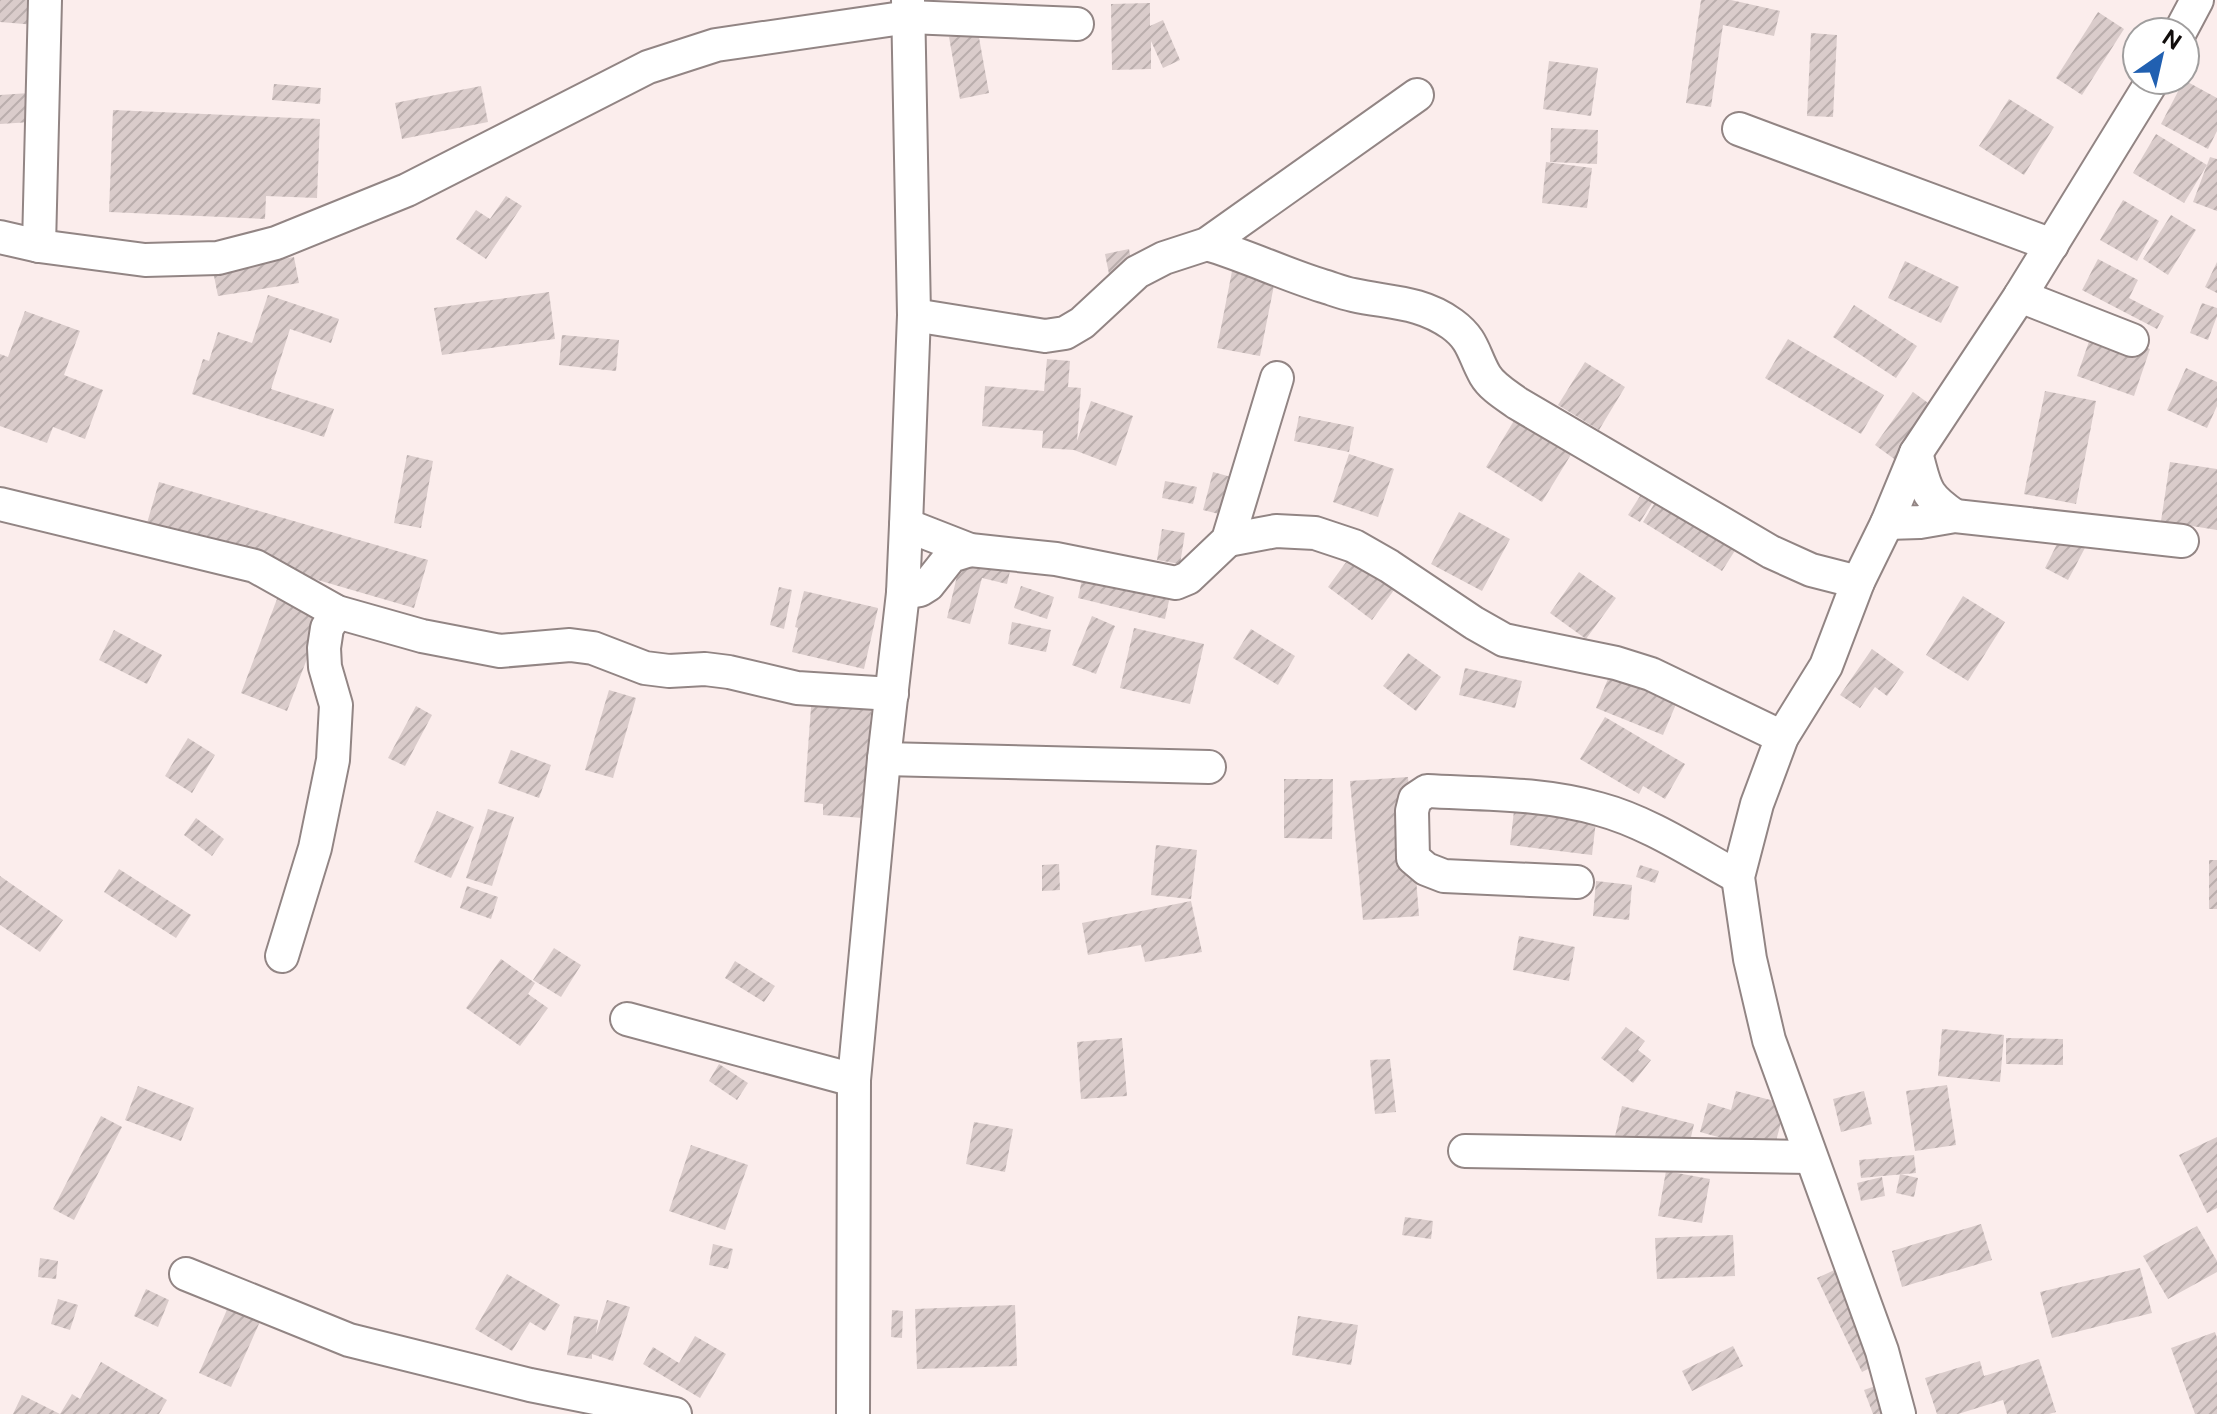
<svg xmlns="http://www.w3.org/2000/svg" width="2217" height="1414" font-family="'Public Sans',sans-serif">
<defs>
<pattern id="building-hatch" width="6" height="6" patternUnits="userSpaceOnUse" patternTransform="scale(2)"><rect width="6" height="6" fill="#dacccb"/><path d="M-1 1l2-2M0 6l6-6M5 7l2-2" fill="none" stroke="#baaead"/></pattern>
</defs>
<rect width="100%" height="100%" fill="#fbedec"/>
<g fill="url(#building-hatch)">
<path d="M 0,0 L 38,0 L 36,25 L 0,22 Z"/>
<path d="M 1701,0 L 1731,0 L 1780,11 L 1774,36 L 1723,25 L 1711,107 L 1686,103 Z"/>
<path d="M 1150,3 L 1150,26 L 1163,20 L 1180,60 L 1163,68 L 1151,41 L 1151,69 L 1112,70 L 1111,4 Z"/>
<path d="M 2098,12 L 2124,29 L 2082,95 L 2056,78 Z"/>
<path d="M 978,32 L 989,93 L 960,99 L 949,37 Z"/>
<path d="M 1811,33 L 1837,35 L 1833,117 L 1807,116 Z"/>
<path d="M 1549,61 L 1598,68 L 1591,116 L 1543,109 Z"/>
<path d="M 2184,80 L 2217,98 L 2217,131 L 2208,149 L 2161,124 Z"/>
<path d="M 274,84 L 321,88 L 320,104 L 272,100 Z"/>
<path d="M 481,86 L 488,122 L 402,139 L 395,103 Z"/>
<path d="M 29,93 L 31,122 L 0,124 L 0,95 Z"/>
<path d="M 2009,99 L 2054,127 L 2024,175 L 1979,146 Z"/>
<path d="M 113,110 L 320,119 L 317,198 L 266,196 L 265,219 L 109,212 Z"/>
<path d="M 1551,128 L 1598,130 L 1597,164 L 1550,162 Z"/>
<path d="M 2156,134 L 2207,165 L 2184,203 L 2133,173 Z"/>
<path d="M 2210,157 L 2217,159 L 2217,211 L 2193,202 Z"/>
<path d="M 1546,162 L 1592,168 L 1587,208 L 1542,203 Z"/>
<path d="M 506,196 L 522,206 L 486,259 L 456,239 L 476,210 L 490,219 Z"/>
<path d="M 2123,200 L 2159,221 L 2137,261 L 2100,240 Z"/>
<path d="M 2171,215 L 2196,230 L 2168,275 L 2143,259 Z"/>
<path d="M 1129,249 L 1134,275 L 1110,279 L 1105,254 Z"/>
<path d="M 294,257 L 299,283 L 218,296 L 213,271 Z"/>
<path d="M 2098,259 L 2138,280 L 2129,298 L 2164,316 L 2157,329 L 2082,290 Z"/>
<path d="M 1234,261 L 1277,270 L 1260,356 L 1217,348 Z"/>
<path d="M 1905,261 L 1959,287 L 1941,323 L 1888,298 Z"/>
<path d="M 2217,262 L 2217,293 L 2205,287 Z"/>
<path d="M 549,292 L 555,339 L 442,355 L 434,308 Z"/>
<path d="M 268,295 L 339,319 L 331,343 L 290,329 L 271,389 L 334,409 L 324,437 L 192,394 L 203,359 L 209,361 L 218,332 L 252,343 Z"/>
<path d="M 2202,303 L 2217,308 L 2217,316 L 2208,340 L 2190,333 Z"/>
<path d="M 1854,305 L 1917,346 L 1896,378 L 1833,337 Z"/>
<path d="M 25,311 L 80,331 L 64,375 L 103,390 L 85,439 L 53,427 L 47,443 L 0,426 L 0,354 L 8,357 Z"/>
<path d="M 2093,330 L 2150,349 L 2134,396 L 2077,376 Z"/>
<path d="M 562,335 L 619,340 L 616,371 L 559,365 Z"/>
<path d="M 1788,339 L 1884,395 L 1861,434 L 1765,378 Z"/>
<path d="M 1047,359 L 1070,361 L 1068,387 L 1081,388 L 1077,441 L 1091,401 L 1133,416 L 1116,466 L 1074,450 L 1042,448 L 1043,431 L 982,426 L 985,386 L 1044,391 Z"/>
<path d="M 1585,362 L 1625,387 L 1599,430 L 1558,405 Z"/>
<path d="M 2186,368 L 2217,382 L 2217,406 L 2207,428 L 2167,410 Z"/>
<path d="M 2045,391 L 2096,401 L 2076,504 L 2024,494 Z"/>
<path d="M 1913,392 L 1935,408 L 1897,461 L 1875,445 Z"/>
<path d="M 1518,414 L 1575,448 L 1542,502 L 1486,467 Z"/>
<path d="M 1299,416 L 1354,427 L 1349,452 L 1294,441 Z"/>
<path d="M 1349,454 L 1394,469 L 1378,517 L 1333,502 Z"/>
<path d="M 407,455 L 433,461 L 421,528 L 394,523 Z"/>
<path d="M 2170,462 L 2217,469 L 2217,530 L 2161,521 Z"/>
<path d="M 1213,472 L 1253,483 L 1243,520 L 1203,510 Z"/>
<path d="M 1165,481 L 1197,487 L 1193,504 L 1162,498 Z"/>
<path d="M 159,482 L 428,560 L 414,608 L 145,530 Z"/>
<path d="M 1649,482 L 1661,489 L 1640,522 L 1628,515 Z"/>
<path d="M 1664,488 L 1743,538 L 1722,571 L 1643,522 Z"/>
<path d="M 1459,512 L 1510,539 L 1482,591 L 1431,564 Z"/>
<path d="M 1162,529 L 1185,533 L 1180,564 L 1157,560 Z"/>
<path d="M 2063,532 L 2087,544 L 2068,580 L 2045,568 Z"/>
<path d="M 1352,554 L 1397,586 L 1372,620 L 1328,587 Z"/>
<path d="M 962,555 L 1011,567 L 1007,584 L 982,578 L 970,624 L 947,618 Z"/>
<path d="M 1579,572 L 1616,598 L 1586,639 L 1550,613 Z"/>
<path d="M 1083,575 L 1170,596 L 1165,619 L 1078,598 Z"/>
<path d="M 282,586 L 328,604 L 287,711 L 241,693 Z"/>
<path d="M 1021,586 L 1054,597 L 1047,619 L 1014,608 Z"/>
<path d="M 779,587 L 792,590 L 784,629 L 770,625 Z"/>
<path d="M 804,591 L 878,608 L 864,669 L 792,652 L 798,628 L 795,627 Z"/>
<path d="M 1963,596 L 2005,622 L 1968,681 L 1926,655 Z"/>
<path d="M 1092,616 L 1115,626 L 1096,674 L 1072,665 Z"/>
<path d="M 1012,622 L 1051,630 L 1046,652 L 1008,644 Z"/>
<path d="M 1134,628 L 1204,644 L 1190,704 L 1120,688 Z"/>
<path d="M 1251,629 L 1295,656 L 1278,685 L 1233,658 Z"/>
<path d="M 114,630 L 162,655 L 147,684 L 99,660 Z"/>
<path d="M 1872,649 L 1904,672 L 1887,696 L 1875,687 L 1860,708 L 1840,695 Z"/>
<path d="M 1408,653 L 1441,677 L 1416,711 L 1383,686 Z"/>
<path d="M 1465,668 L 1522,681 L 1515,708 L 1459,695 Z"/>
<path d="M 1612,669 L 1679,697 L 1663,735 L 1596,708 Z"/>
<path d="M 609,690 L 636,698 L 613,778 L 585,770 Z"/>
<path d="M 812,694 L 872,700 L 863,818 L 823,815 L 823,804 L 804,802 Z"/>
<path d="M 416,706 L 432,715 L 405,766 L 388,758 Z"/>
<path d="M 1605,717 L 1685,764 L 1665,799 L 1643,786 L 1639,794 L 1580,759 Z"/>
<path d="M 188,738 L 215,755 L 192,793 L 165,776 Z"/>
<path d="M 511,750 L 551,765 L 539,798 L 498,783 Z"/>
<path d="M 1408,777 L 1419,916 L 1363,920 L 1350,781 Z"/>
<path d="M 1284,779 L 1333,779 L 1332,839 L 1284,838 Z"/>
<path d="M 488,809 L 514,817 L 492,886 L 466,878 Z"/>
<path d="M 437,811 L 474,827 L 451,878 L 414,862 Z"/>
<path d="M 1514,811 L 1596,821 L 1592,855 L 1510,845 Z"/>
<path d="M 196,818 L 224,839 L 212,856 L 184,835 Z"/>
<path d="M 1156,845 L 1197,850 L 1191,899 L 1151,895 Z"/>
<rect x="2209" y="860" width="8" height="49"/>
<path d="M 1059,864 L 1060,890 L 1042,891 L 1042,865 Z"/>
<path d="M 1640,865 L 1659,871 L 1655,883 L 1636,877 Z"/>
<path d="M 119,869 L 191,915 L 176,938 L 104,892 Z"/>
<path d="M 0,876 L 63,920 L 40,952 L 0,925 Z"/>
<path d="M 1596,881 L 1632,885 L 1629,920 L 1593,916 Z"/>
<path d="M 467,886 L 498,897 L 491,919 L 460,908 Z"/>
<path d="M 1191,901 L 1202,952 L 1145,962 L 1141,945 L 1088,955 L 1082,923 Z"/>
<path d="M 1519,936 L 1575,947 L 1569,981 L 1513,970 Z"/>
<path d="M 554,948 L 581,965 L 561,997 L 533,980 Z"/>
<path d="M 501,959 L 535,983 L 528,994 L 548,1008 L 520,1046 L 466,1008 Z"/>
<path d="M 735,961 L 775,986 L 764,1002 L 725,978 Z"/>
<path d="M 1626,1027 L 1645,1041 L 1638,1050 L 1651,1060 L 1633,1083 L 1601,1058 Z"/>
<path d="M 1942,1029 L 2004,1035 L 2000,1082 L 1938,1076 Z"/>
<path d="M 1122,1038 L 1127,1096 L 1081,1099 L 1077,1042 Z"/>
<path d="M 2006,1038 L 2063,1039 L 2063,1065 L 2006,1064 Z"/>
<path d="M 1390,1059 L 1396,1112 L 1375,1114 L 1370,1060 Z"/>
<path d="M 719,1064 L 748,1083 L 737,1100 L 709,1081 Z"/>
<path d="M 1947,1085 L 1956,1145 L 1915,1151 L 1906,1091 Z"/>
<path d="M 138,1086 L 194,1108 L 181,1141 L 125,1120 Z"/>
<path d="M 1736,1091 L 1786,1104 L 1773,1152 L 1700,1132 L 1708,1103 L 1731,1110 Z"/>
<path d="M 1864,1091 L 1872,1124 L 1841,1132 L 1833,1099 Z"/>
<path d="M 1622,1106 L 1694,1124 L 1685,1163 L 1613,1145 Z"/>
<path d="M 101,1116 L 122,1127 L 74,1220 L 53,1209 Z"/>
<path d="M 974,1122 L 1013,1129 L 1005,1172 L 966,1164 Z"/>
<path d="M 2217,1137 L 2217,1208 L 2207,1213 L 2179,1155 Z"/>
<path d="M 691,1145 L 748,1165 L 725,1230 L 669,1211 Z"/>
<path d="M 1914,1155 L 1916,1173 L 1861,1178 L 1859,1160 Z"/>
<path d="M 1666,1171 L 1710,1179 L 1702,1223 L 1658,1216 Z"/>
<path d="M 1900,1174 L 1918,1178 L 1914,1197 L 1896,1193 Z"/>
<path d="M 1882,1177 L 1885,1196 L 1861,1201 L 1857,1183 Z"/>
<path d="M 1405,1217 L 1433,1221 L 1431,1239 L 1402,1235 Z"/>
<path d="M 1981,1224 L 1992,1260 L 1902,1287 L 1892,1251 Z"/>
<path d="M 2197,1226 L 2217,1261 L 2217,1272 L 2168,1299 L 2143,1256 Z"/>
<path d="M 1733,1235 L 1735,1276 L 1657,1279 L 1655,1238 Z"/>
<path d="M 713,1244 L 733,1249 L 728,1269 L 709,1265 Z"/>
<path d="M 40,1258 L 58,1261 L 56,1279 L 38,1277 Z"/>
<path d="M 1839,1268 L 1884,1361 L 1862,1372 L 1817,1278 Z"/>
<path d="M 2140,1268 L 2152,1313 L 2052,1338 L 2040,1292 Z"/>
<path d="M 507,1274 L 560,1305 L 545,1331 L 530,1322 L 512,1351 L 475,1329 Z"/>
<path d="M 146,1289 L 169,1300 L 158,1327 L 134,1316 Z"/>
<path d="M 58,1299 L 78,1305 L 70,1330 L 51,1324 Z"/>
<path d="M 607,1300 L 630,1307 L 613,1361 L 592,1354 L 592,1359 L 567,1355 L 574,1316 L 598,1320 L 596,1334 Z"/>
<path d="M 230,1303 L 262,1317 L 231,1387 L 199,1373 Z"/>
<path d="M 1015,1305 L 1017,1366 L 917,1369 L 915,1309 Z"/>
<path d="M 892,1310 L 903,1311 L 902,1338 L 891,1337 Z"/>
<path d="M 1298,1316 L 1358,1325 L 1351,1365 L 1292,1355 Z"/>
<path d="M 2215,1332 L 2217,1338 L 2217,1414 L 2195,1414 L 2171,1348 Z"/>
<path d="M 695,1336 L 726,1354 L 700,1398 L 643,1364 L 653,1347 L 679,1363 Z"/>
<path d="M 1733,1346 L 1743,1366 L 1692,1391 L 1682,1371 Z"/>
<path d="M 2039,1359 L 2056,1412 L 2049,1414 L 2007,1414 L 2003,1400 L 1958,1414 L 1937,1414 L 1925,1378 L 1980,1361 L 1984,1376 Z"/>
<path d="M 101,1362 L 167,1400 L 159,1414 L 60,1414 L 72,1394 L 80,1399 Z"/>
<path d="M 1881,1384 L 1889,1414 L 1873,1414 L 1864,1390 Z"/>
<path d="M 22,1395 L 60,1414 L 13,1414 Z"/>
</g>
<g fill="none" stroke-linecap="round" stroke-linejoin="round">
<defs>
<g id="minor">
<path d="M 2180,32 L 2197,0"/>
<path d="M 1739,129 L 2052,245"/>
<path d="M 0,237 L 39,246 L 145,260 L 218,258 L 276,243 L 407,190 L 648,67 L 716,45 L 909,17 L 1077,24"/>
<path d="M 1207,244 C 1247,256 1284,274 1323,286 C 1333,289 1343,293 1353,295 C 1389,303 1420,301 1452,324 C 1474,340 1473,354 1485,375 C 1492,387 1506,395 1517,403 L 1771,552 L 1811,570 L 1858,582"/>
<path d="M 39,246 L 45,0"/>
<path d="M 2020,296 L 2132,340"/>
<path d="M 914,315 L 1045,336 L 1065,333 L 1082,323 L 1137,272 L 1164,258 L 1207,244 L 1417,95"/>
<path d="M 1916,453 C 1926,488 1923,494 1955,516"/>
<path d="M 0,504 L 255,566 L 337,612 L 422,636 L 500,651 L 570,645 L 593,648 L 645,668 L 669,671 L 705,669 L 729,672 L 797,688 L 892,694"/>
<path d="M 1887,523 L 1920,522 L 1955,516 L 2182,541"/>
<path d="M 906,525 L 970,550 L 1056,559 L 1176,583 L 1188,578 L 1228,540 L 1277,378"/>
<path d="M 1228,540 L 1276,531 L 1315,533 L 1354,546 L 1389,566 L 1474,623 L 1504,640 L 1616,663 L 1651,674 L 1782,737"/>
<path d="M 903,593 L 920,590 L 928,585 L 951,556 L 970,550"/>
<path d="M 884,759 L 1209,767"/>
<path d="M 1577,882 L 1444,876 L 1426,869 L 1413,858 L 1412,811 L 1415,799 L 1427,791 C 1485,794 1543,793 1599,809 C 1648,822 1694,853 1738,877"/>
<path d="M 282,956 L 315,848 L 333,760 L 336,705 L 325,667 L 324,648 L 327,628 L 337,612"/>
<path d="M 627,1019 L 854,1080"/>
<path d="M 1465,1151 L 1810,1157"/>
<path d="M 186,1274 L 349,1340 L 530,1385 L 675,1414"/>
<path d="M 853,1414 L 854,1080 L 884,759 L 903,593 L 906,525 L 914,315 L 908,0"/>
<path d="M 1899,1414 L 1882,1351 L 1769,1040 L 1750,959 L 1738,877 L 1757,804 L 1782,737 L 1826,666 L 1858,582 L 1887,523 L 1916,453 L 2020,296 L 2153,80"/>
</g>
</defs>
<use href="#minor" stroke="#928584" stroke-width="36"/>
<use href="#minor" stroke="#fff" stroke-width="32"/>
</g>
<g transform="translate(2161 56) rotate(34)"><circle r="38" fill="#ffffff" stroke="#a09e9e" stroke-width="2"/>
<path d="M0-6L14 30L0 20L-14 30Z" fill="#2160b1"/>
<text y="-12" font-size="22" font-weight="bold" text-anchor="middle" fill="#110d0c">N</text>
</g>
</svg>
